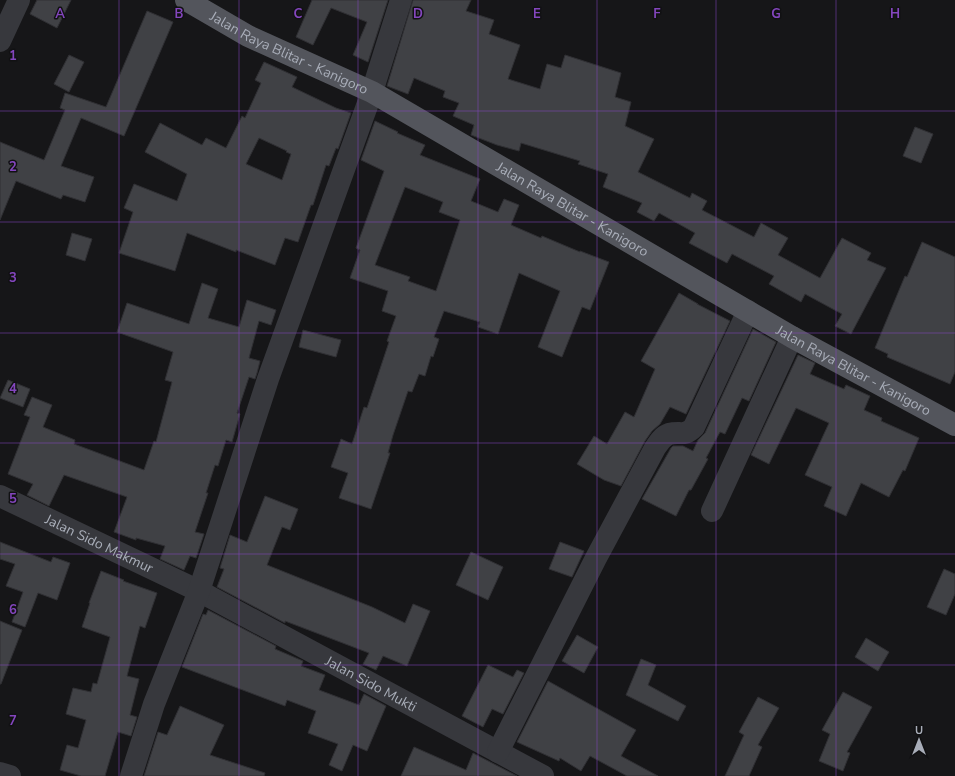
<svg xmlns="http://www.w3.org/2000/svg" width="955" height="776" font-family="'Nunito Sans',sans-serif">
<rect width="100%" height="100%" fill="#161618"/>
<g fill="#404145" stroke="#303034" fill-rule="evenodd">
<path d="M 37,0 L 71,0 L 57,28 L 30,14 Z"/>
<path d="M 312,0 L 388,0 L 368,62 L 353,55 L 367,22 L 331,8 L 313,45 L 296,37 Z"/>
<path d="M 413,0 L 471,0 L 466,11 L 494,20 L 489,34 L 520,45 L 508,79 L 540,89 L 547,64 L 561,68 L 565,55 L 621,73 L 615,97 L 631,102 L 625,126 L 654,139 L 638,172 L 690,198 L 692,193 L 707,201 L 702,210 L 754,237 L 761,223 L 788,238 L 778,255 L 820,278 L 842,238 L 871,253 L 867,260 L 886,268 L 851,334 L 835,326 L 842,314 L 805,294 L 801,302 L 769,284 L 774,276 L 732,254 L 727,263 L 689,243 L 695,233 L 659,213 L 654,221 L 637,212 L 642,203 L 603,187 L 608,174 L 578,164 L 580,161 L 521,143 L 519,151 L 497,145 L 471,135 L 474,125 L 453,116 L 459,103 L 443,97 L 445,91 L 414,78 L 408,94 L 387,86 Z"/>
<path d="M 147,11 L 173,22 L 124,136 L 81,118 L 61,166 L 94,177 L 85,202 L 63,195 L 61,199 L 16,181 L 0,220 L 0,142 L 44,160 L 65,110 L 60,108 L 65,93 L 106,107 Z"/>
<path d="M 69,55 L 84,62 L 69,92 L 54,84 Z"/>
<path d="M 264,62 L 297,77 L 292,87 L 336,108 L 351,113 L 338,149 L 336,148 L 329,166 L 326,165 L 313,205 L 311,205 L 298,242 L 285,238 L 275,265 L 236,250 L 236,252 L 187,233 L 175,271 L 119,253 L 133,212 L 124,208 L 134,184 L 177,201 L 187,174 L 145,152 L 160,123 L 202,145 L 206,138 L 226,148 L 242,116 L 245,118 L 261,83 L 255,80 ZM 259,138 L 287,151 L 286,152 L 291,154 L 282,180 L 246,164 Z"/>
<path d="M 375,121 L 398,132 L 397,133 L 425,145 L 420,155 L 480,179 L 471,201 L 498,212 L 504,199 L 519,205 L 511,225 L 541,238 L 542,236 L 580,252 L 580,251 L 609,262 L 590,310 L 582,307 L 562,357 L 538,347 L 560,291 L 519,273 L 498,334 L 478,327 L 480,322 L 444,311 L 434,337 L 439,339 L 433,357 L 431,356 L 425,376 L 419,374 L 412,392 L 408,391 L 393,435 L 388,453 L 390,453 L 371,509 L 339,498 L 348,473 L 331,467 L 341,439 L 352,444 L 364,407 L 367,408 L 389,342 L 387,341 L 396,316 L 382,311 L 388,291 L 350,278 L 360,250 L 356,248 L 384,171 L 361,160 ZM 405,187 L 443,202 L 439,212 L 460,220 L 436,291 L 408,281 L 410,277 L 375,265 Z"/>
<path d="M 915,127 L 933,134 L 921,163 L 903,156 Z"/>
<path d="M 72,233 L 92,239 L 85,261 L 66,255 Z"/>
<path d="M 922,242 L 955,257 L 955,372 L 950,384 L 887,357 L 888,354 L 875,348 L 905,276 L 907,277 Z"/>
<path d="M 202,283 L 218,289 L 208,318 L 239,327 L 247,300 L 276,310 L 271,325 L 259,321 L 249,358 L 260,361 L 257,373 L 255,379 L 249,377 L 237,413 L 240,414 L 232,442 L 226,440 L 218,466 L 215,465 L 206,493 L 208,493 L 195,532 L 204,534 L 196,558 L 190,556 L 184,570 L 160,559 L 165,546 L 136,538 L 136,540 L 114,532 L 127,497 L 64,475 L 49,506 L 27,495 L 33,484 L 8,474 L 30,417 L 24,415 L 32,397 L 52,405 L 43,427 L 75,440 L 74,444 L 144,470 L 154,441 L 156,442 L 172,382 L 165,380 L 173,352 L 117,332 L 127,303 L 189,324 Z"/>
<path d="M 679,293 L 698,304 L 697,304 L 730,321 L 686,414 L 670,407 L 660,424 L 652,431 L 645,441 L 621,486 L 604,480 L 577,464 L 594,436 L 607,444 L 625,412 L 634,417 L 655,369 L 641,361 Z"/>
<path d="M 753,329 L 776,342 L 749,401 L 742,398 L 725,434 L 720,432 L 706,458 L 708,459 L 691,490 L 689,490 L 676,516 L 642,499 L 671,448 L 673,446 L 683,446 L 693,451 L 698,440 L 705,433 Z"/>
<path d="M 303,330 L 341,340 L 336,357 L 299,347 Z"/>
<path d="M 798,355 L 815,363 L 810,374 L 844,389 L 846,385 L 870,396 L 864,410 L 882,418 L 881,421 L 919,438 L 905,471 L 903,470 L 889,497 L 861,483 L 846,516 L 824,506 L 832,487 L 805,475 L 829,423 L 796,408 L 769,464 L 751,455 Z"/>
<path d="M 8,380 L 30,389 L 23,407 L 0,398 Z"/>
<path d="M 265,496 L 298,509 L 290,530 L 282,527 L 267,565 L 372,607 L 405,623 L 413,604 L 430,611 L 407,666 L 383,656 L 376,670 L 363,664 L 369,653 L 285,621 L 285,623 L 217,587 L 224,569 L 220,568 L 230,535 L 247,542 Z"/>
<path d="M 0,542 L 51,562 L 53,557 L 70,563 L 57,600 L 38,593 L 25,627 L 12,622 L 23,592 L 6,586 L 15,564 L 0,559 Z"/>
<path d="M 560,542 L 584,551 L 572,577 L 549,569 Z"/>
<path d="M 471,552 L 503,567 L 488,600 L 456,585 Z"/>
<path d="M 944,569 L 955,574 L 955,594 L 946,615 L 927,607 Z"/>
<path d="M 101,571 L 124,580 L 123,581 L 157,593 L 145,628 L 140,626 L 127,676 L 139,679 L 130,715 L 137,717 L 131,736 L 118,732 L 105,776 L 81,776 L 60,770 L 67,745 L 78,748 L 86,720 L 66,714 L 73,688 L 91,692 L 93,683 L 97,684 L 110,637 L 82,627 L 90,603 L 89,603 Z"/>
<path d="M 208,610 L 276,646 L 275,649 L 303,661 L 301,666 L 325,675 L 319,690 L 359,705 L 364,694 L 386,706 L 367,751 L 353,745 L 342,771 L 329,765 L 338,744 L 308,733 L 316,711 L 287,700 L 285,706 L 182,667 L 203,614 L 206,615 Z"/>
<path d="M 0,621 L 22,630 L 1,684 L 0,684 Z"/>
<path d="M 577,635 L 598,647 L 584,673 L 562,661 Z"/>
<path d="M 866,638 L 889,652 L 878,671 L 855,657 Z"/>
<path d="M 641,659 L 656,665 L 648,685 L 686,706 L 678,721 L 626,695 Z"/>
<path d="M 488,665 L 513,677 L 517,670 L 524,673 L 503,714 L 492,709 L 483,727 L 462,716 Z"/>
<path d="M 548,681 L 636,730 L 621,756 L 658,776 L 627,776 L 590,756 L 581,771 L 560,758 L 559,761 L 517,742 Z"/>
<path d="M 843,692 L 872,707 L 847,752 L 850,753 L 843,771 L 819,761 L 830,734 L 822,730 Z"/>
<path d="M 758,697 L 779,708 L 758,745 L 762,747 L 749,776 L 725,776 L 744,735 L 739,732 Z"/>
<path d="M 180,706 L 224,725 L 210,755 L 265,773 L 264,776 L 144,776 L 158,732 L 167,735 Z"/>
<path d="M 414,747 L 466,770 L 473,753 L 517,776 L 401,776 Z"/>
</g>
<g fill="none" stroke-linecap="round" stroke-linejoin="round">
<g stroke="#37383d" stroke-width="22">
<path d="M 0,41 L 19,0"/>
<path id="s1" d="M 0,496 L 199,591 L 543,776"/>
<path d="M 712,511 L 792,337"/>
<path d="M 498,752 L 596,558 L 655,448 C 659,442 663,436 669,434 C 681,431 684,437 694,427 L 748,311"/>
<path d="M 0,773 L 10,776"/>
<path d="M 131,776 L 154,704 L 199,591 L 268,379 L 372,92 L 401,0"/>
</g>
<path stroke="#53555c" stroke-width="22" id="s2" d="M 186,0 L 248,36 L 372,92 L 792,337 L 955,425"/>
</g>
<path fill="none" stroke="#8446be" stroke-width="1" stroke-opacity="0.55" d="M 119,0 L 119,776M 239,0 L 239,776M 358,0 L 358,776M 478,0 L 478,776M 597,0 L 597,776M 716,0 L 716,776M 836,0 L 836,776M 0,111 L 955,111M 0,222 L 955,222M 0,333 L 955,333M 0,443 L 955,443M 0,554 L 955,554M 0,665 L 955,665"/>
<g text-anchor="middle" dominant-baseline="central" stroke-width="3" stroke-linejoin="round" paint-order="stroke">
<g font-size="14" fill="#a8adb8" stroke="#111113">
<text stroke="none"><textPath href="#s2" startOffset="116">Jalan Raya Blitar - Kanigoro</textPath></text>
<text stroke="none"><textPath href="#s2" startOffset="440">Jalan Raya Blitar - Kanigoro</textPath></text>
<text stroke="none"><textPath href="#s2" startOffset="764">Jalan Raya Blitar - Kanigoro</textPath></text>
<text stroke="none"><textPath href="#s1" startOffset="110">Jalan Sido Makmur</textPath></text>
<text stroke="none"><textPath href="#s1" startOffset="416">Jalan Sido Mukti</textPath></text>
</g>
</g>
<g font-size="13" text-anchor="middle" font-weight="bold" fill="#8446be" stroke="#111113" stroke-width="3" stroke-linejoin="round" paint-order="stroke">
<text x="60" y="18">A</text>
<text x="179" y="18">B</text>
<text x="298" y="18">C</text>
<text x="418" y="18">D</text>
<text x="537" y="18">E</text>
<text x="657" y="18">F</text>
<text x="776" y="18">G</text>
<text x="895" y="18">H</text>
<text x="13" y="60">1</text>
<text x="13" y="171">2</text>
<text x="13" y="282">3</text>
<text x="13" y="393">4</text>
<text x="13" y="503">5</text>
<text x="13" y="614">6</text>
<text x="13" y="725">7</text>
</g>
<g transform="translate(919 740)" stroke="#111113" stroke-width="3" paint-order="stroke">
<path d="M0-3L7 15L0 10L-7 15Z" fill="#a8adb8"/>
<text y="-6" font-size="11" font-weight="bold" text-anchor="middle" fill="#a8adb8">U</text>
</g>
</svg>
